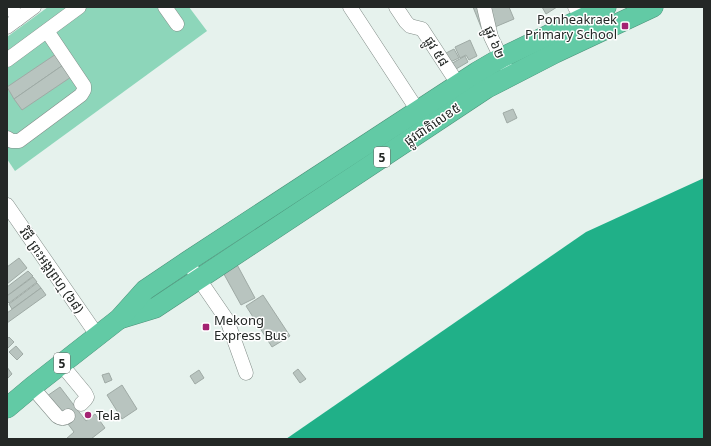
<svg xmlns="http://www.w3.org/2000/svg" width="711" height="446" font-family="'Noto Sans','Noto Sans Khmer',sans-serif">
<rect width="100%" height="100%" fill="#e6f2ed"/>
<path fill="#8dd6ba" d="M 48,7 L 189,7 L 207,31 L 15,171 L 7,159 L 7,37 Z"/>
<path fill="#20b088" d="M 704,178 L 704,439 L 286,439 L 586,232 Z"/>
<g fill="#b8c4bf" stroke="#9faaa5">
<path d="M 473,7 L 509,7 L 514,19 L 483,32 Z"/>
<path d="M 542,7 L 557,7 L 546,14 Z"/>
<path d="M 470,40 L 477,56 L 469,60 L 466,55 L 460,58 L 455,47 Z"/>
<path d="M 454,49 L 459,58 L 446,64 L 442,55 Z"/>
<path d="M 59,52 L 66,63 L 14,99 L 7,87 Z"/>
<path d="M 465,56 L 468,62 L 451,72 L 447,66 Z"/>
<path d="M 66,63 L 74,75 L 22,110 L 14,99 Z"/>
<path d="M 513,109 L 517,118 L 507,123 L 503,113 Z"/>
<path d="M 19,258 L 27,268 L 7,284 L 7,267 Z"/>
<path d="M 234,259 L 255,298 L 241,305 L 220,267 Z"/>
<path d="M 28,271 L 33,276 L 7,296 L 7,287 Z"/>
<path d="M 33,277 L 37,282 L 9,303 L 7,301 L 7,296 Z"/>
<path d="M 37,283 L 41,288 L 12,309 L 9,304 Z"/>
<path d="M 41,288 L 46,295 L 7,323 L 7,313 Z"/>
<path d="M 263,295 L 290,336 L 272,347 L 246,306 Z"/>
<path d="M 9,337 L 14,342 L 7,349 L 7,339 Z"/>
<path d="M 16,346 L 23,354 L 17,360 L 9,352 Z"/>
<path d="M 7,367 L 12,374 L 7,379 Z"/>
<path d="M 298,369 L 306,379 L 300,383 L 293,373 Z"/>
<path d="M 199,370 L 204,378 L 195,384 L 190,376 Z"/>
<path d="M 109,373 L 112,380 L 105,383 L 102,375 Z"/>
<path d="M 122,385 L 137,409 L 122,419 L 107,395 Z"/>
<path d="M 60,387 L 86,421 L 95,414 L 105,428 L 91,439 L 66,439 L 74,432 L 47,396 Z"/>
</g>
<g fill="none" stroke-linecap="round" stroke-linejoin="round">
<defs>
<g id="minor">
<path d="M 11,7 L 18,19"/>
<path d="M 165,7 L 177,24"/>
<path d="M 350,7 L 422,117"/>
<path d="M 396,7 L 406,22 L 410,26 L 422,29 L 458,84"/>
<path d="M 484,7 L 491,37 L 505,66"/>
<path d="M 575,7 L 582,18"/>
<path d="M 7,27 L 34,7"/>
<path d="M 7,60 L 79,7"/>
<path d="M 7,138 L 12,141 L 19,141 L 81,95 L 84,90 L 84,86 L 47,31"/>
<path d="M 7,205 L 97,335"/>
<path d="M 194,272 L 227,320 L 246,373"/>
<path d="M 61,364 L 85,393 L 87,397 L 85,400 L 81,404"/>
<path d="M 32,387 L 57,416 C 61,419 64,419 68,416"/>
</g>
<g id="highway">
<path d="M 119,319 L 155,308 L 487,88 L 555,53 L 653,7"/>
<path d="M 7,408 L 32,387 L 119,319 L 145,290 L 188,261 L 477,72 L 501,58 L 606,7"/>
</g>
</defs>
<use href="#minor" stroke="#838e89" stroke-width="15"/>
<use href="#highway" stroke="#4c9179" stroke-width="21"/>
<use href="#minor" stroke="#fff" stroke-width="14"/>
<use href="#highway" stroke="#62caa5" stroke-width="20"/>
</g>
<g fill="#a32272" stroke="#fff" stroke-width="1.5">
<rect x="621" y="22" width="8" height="8" rx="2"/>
<rect x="202" y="323" width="8" height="8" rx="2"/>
<circle cx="88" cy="415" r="4"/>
</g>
<g text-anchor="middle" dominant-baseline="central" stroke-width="3" stroke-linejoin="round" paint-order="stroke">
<g fill="#fff" stroke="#666867" stroke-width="1">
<rect x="374" y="147" width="16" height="20" rx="3"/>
<rect x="54" y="353" width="16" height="20" rx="3"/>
</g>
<g font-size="12" font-weight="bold" fill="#242826">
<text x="382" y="157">5</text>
<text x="62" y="363">5</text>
</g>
<g font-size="13" fill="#242826" stroke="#fff" text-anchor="start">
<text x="617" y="19" text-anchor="end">Ponheakraek<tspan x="617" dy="15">Primary School</tspan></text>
<text x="214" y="320">Mekong<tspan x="214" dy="15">Express Bus</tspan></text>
<text x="96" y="415">Tela</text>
</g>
<g font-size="13" fill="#242826" stroke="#fff">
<text transform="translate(495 42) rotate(68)">ផ្លូវ ៦២</text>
<text transform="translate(437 51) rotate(58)">ផ្លូវ ៥៨</text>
<text transform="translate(432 124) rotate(-34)">ផ្លូវជាតិលេខ៥</text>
<text transform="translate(52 270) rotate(55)">វិថី ព្រះអង្គព្រហ្ម (៦៨)</text>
</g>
</g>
<rect width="711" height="446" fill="none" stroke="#242826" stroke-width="16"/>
</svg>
